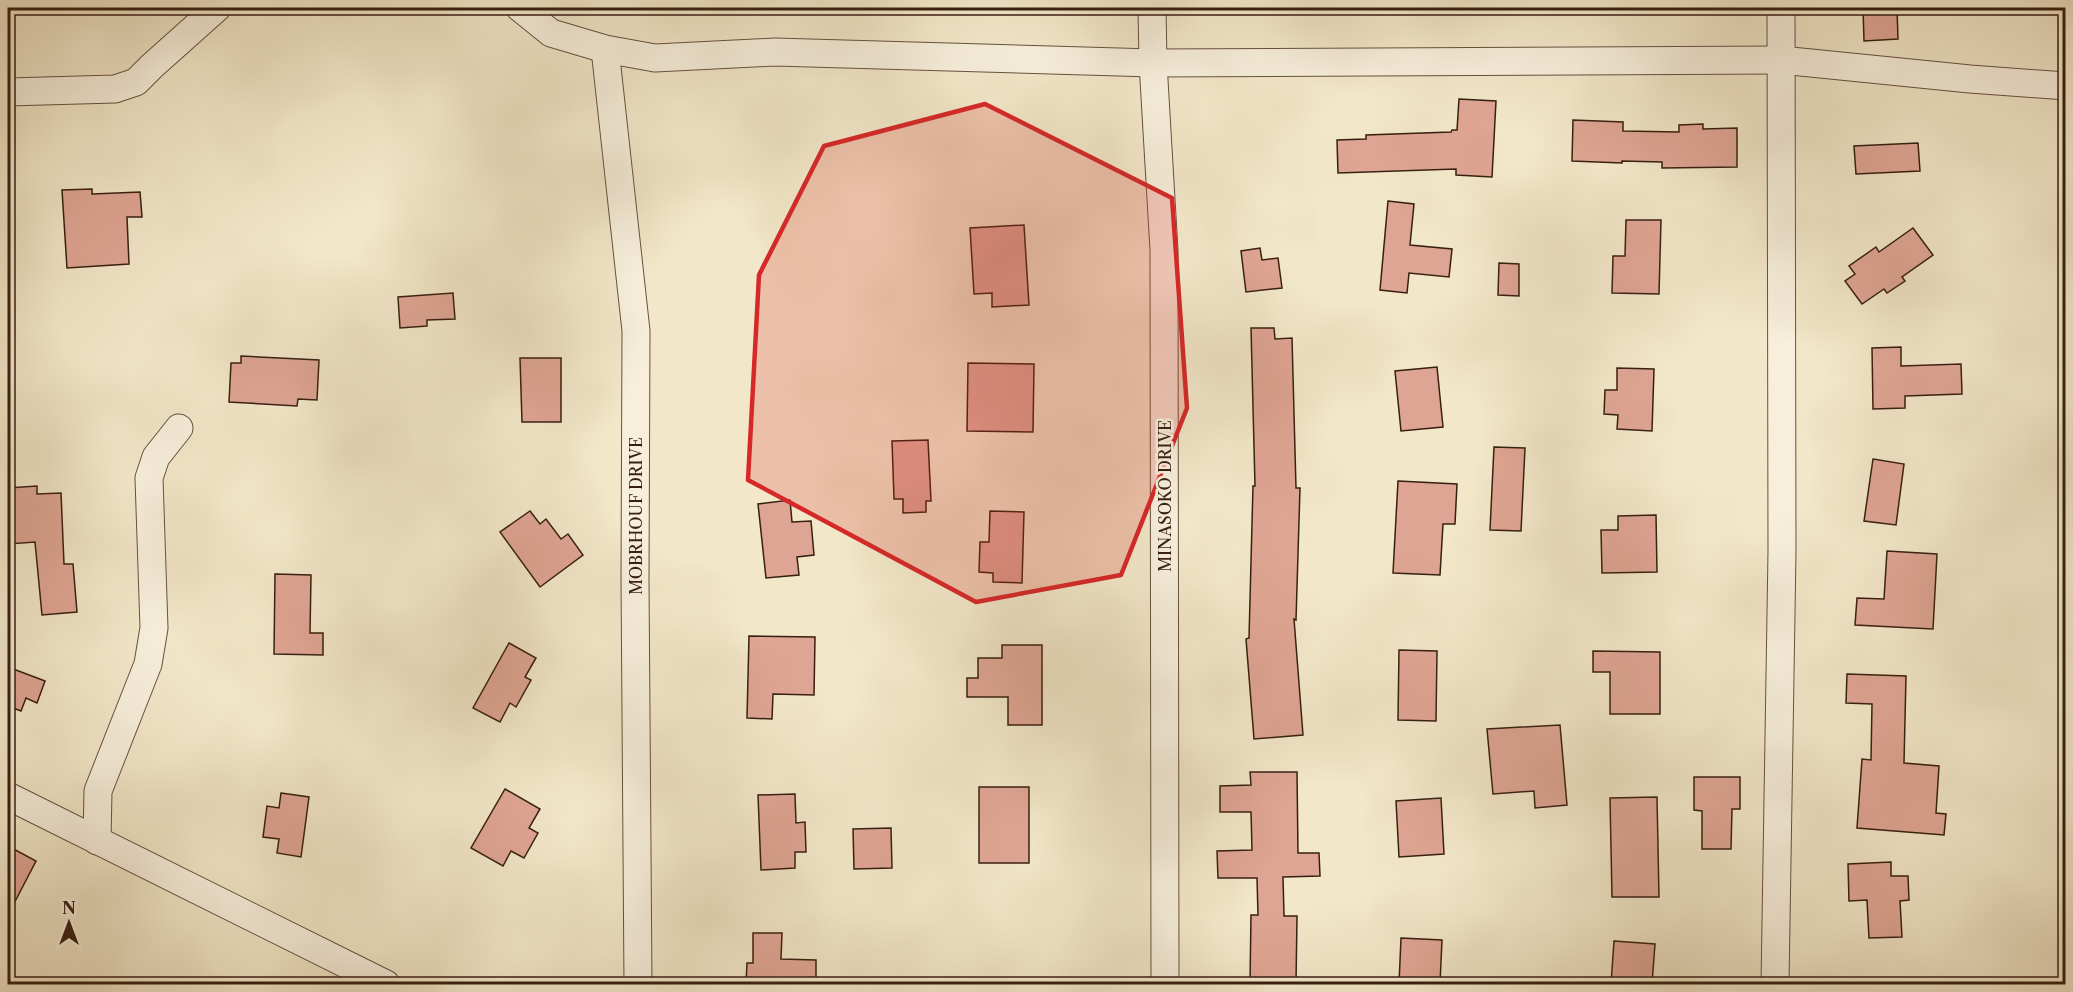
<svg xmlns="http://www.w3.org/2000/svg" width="2073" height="992" font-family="'Libre Caslon Text',serif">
<rect width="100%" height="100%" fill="#f2e7c9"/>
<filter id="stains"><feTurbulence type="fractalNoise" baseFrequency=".00333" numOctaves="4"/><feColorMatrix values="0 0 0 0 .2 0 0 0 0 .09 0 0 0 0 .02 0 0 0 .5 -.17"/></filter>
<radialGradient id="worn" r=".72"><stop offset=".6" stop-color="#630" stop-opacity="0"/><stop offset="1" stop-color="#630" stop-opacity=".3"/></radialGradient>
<g fill="#dfa594" stroke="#371f11" stroke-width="1.5">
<path d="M 1863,8 L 1897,8 L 1898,39 L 1864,41 Z"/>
<path d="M 1459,99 L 1496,101 L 1492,177 L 1456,175 L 1456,169 L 1338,173 L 1337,140 L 1366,139 L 1366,135 L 1451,132 L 1452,130 L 1457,130 Z"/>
<path d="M 1573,120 L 1623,122 L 1623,131 L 1679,132 L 1679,125 L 1703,124 L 1703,129 L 1737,128 L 1737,167 L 1662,168 L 1662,162 L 1622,161 L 1622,163 L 1572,161 Z"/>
<path d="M 1918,143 L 1920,171 L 1856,174 L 1854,146 Z"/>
<path d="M 92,189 L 92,194 L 140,192 L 142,217 L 127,217 L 129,264 L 67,268 L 62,190 Z"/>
<path d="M 1388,201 L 1414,204 L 1410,245 L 1452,249 L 1449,277 L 1409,273 L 1407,293 L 1380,290 Z"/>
<path d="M 1626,220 L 1661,220 L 1659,294 L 1612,293 L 1613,256 L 1625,256 Z"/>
<path d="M 1024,225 L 1029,305 L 992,307 L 992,293 L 974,294 L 970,228 Z"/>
<path d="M 1913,228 L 1933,255 L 1902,277 L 1905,281 L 1887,293 L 1884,289 L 1862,304 L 1845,281 L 1855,274 L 1849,266 L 1876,247 L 1879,252 Z"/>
<path d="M 1260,248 L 1262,260 L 1278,258 L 1282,288 L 1246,292 L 1241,251 Z"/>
<path d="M 1499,263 L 1519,264 L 1519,296 L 1498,295 Z"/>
<path d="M 453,293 L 455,319 L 427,320 L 427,326 L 400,328 L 398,297 Z"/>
<path d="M 1251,328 L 1274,328 L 1275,339 L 1292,338 L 1296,488 L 1300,488 L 1296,620 L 1294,619 L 1303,735 L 1254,739 L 1246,639 L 1249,638 L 1253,486 L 1255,486 Z"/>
<path d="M 1901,347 L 1901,366 L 1961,364 L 1962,394 L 1905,396 L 1905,408 L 1873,409 L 1872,348 Z"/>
<path d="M 241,356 L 319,360 L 317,400 L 298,399 L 297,406 L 229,402 L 231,363 L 241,363 Z"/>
<path d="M 520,358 L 561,358 L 561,422 L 522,422 Z"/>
<path d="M 968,363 L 1034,364 L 1033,432 L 967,431 Z"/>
<path d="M 1437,367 L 1443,427 L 1401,431 L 1395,371 Z"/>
<path d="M 1617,368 L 1654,369 L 1652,431 L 1617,429 L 1618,415 L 1604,414 L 1605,390 L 1617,390 Z"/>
<path d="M 928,440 L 931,501 L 926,501 L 926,512 L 903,513 L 903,499 L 894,499 L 892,441 Z"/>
<path d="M 1494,447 L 1525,448 L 1521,531 L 1490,530 Z"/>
<path d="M 1873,459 L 1904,464 L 1896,525 L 1864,521 Z"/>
<path d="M 1398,481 L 1457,484 L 1455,524 L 1443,524 L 1440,575 L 1393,573 Z"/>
<path d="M 37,486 L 37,494 L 61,493 L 64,564 L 73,564 L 77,612 L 42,615 L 35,542 L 8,544 L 8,488 Z"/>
<path d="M 790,500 L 792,522 L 811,521 L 814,555 L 797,557 L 799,575 L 766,578 L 758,504 Z"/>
<path d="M 530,511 L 540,524 L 546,519 L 561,539 L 568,534 L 583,555 L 540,587 L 500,532 Z"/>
<path d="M 990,511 L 1024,512 L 1022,583 L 993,582 L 993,573 L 979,572 L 980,542 L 989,542 Z"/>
<path d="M 1656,515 L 1657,572 L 1602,573 L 1601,530 L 1618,530 L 1618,516 Z"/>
<path d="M 1887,551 L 1937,554 L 1933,629 L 1855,625 L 1857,598 L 1884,599 Z"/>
<path d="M 275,574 L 311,575 L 310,633 L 323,633 L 323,655 L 274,654 Z"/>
<path d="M 749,636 L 815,637 L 814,695 L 773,694 L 772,719 L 747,718 Z"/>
<path d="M 509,643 L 536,658 L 525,677 L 531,680 L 516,707 L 510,703 L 500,722 L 473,708 Z"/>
<path d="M 1002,645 L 1042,645 L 1042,725 L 1008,725 L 1008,697 L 967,697 L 967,678 L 978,678 L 978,658 L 1002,658 Z"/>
<path d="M 1399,650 L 1437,651 L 1436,721 L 1398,720 Z"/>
<path d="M 1593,651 L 1660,652 L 1660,714 L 1610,714 L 1610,672 L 1593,672 Z"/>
<path d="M 8,667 L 45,681 L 37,703 L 26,698 L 21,711 L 8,706 Z"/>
<path d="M 1847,674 L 1906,676 L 1904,763 L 1939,766 L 1936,813 L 1946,814 L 1944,835 L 1857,828 L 1862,759 L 1871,760 L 1872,704 L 1846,703 Z"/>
<path d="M 1560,725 L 1567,805 L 1535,808 L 1534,791 L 1493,794 L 1487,729 Z"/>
<path d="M 1250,772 L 1297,772 L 1298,853 L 1319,853 L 1320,876 L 1283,877 L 1284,916 L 1297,916 L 1296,984 L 1250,984 L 1251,915 L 1258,915 L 1257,878 L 1218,878 L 1217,851 L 1252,850 L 1251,812 L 1220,812 L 1220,786 L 1251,785 Z"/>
<path d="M 1694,777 L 1740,777 L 1740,809 L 1732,809 L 1731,849 L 1702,849 L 1702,811 L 1694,810 Z"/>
<rect x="979" y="787" width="50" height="76"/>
<path d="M 505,789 L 540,809 L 529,828 L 538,833 L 524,858 L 511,851 L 503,866 L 471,848 Z"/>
<path d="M 281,793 L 309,797 L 301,857 L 277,853 L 279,839 L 263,837 L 267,806 L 279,808 Z"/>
<path d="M 795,794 L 796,823 L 805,822 L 806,852 L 795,852 L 795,868 L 761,870 L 758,795 Z"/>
<path d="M 1657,797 L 1659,897 L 1612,897 L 1610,798 Z"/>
<path d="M 1441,798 L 1444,854 L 1399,857 L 1396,801 Z"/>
<path d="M 891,828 L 892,868 L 854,869 L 853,829 Z"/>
<path d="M 8,846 L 36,861 L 8,915 Z"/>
<path d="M 1891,862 L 1891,876 L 1908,876 L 1909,900 L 1900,901 L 1902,937 L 1869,938 L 1867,900 L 1849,901 L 1848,864 Z"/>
<path d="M 753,933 L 782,933 L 781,959 L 816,960 L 816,984 L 746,984 L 747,963 L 753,963 Z"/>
<path d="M 1401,938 L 1442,940 L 1440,984 L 1399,984 Z"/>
<path d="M 1614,941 L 1655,944 L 1652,984 L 1611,984 Z"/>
</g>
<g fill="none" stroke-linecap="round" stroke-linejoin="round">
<defs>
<g id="minor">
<path d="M 520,8 L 551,33 L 605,49 L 655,58 L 775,52 L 1153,63 L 1781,60 L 1970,79 L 2066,86"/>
<path d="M 1152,8 L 1153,63 L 1164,250 L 1165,984"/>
<path d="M 605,49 L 636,331 L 635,580 L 638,984"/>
<path d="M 8,92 L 115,89 L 136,82 L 152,66 L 217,8"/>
<path d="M 8,796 L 386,984"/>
<path d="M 97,841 L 98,791 L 148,664 L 154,628 L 149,478 L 156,457 L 179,428"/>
<path d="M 1775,984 L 1782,552 L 1781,8"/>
</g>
</defs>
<use href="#minor" stroke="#66513f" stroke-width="29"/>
<use href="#minor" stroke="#f7efdc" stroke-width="27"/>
</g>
<path fill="#d62828" fill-opacity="0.2" stroke="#d62828" stroke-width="4.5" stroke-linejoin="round" d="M 985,104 L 1172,198 L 1187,408 L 1121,575 L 976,602 L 748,480 L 759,275 L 824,146 Z"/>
<g text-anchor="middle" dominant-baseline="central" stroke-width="5" stroke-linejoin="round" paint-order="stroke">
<g font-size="16" fill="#371f11" stroke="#f7efdc">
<text transform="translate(1165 496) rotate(-90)">MINASOKO DRIVE</text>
<text transform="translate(636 516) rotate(-90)">MOBRHOUF DRIVE</text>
</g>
</g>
<rect width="2073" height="992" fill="none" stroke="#f2e7c9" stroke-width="30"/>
<rect x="9" y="9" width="2055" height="974" fill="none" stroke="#371f11" stroke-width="3"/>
<rect x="15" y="15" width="2043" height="962" fill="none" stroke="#371f11" stroke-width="1.5"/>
<g transform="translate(69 923)" stroke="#f7efdc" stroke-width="4.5" paint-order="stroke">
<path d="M0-4.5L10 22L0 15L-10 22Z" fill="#371f11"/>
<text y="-9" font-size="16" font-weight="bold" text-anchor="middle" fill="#371f11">N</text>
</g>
<rect width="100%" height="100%" filter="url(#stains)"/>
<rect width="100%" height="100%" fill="url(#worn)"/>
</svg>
